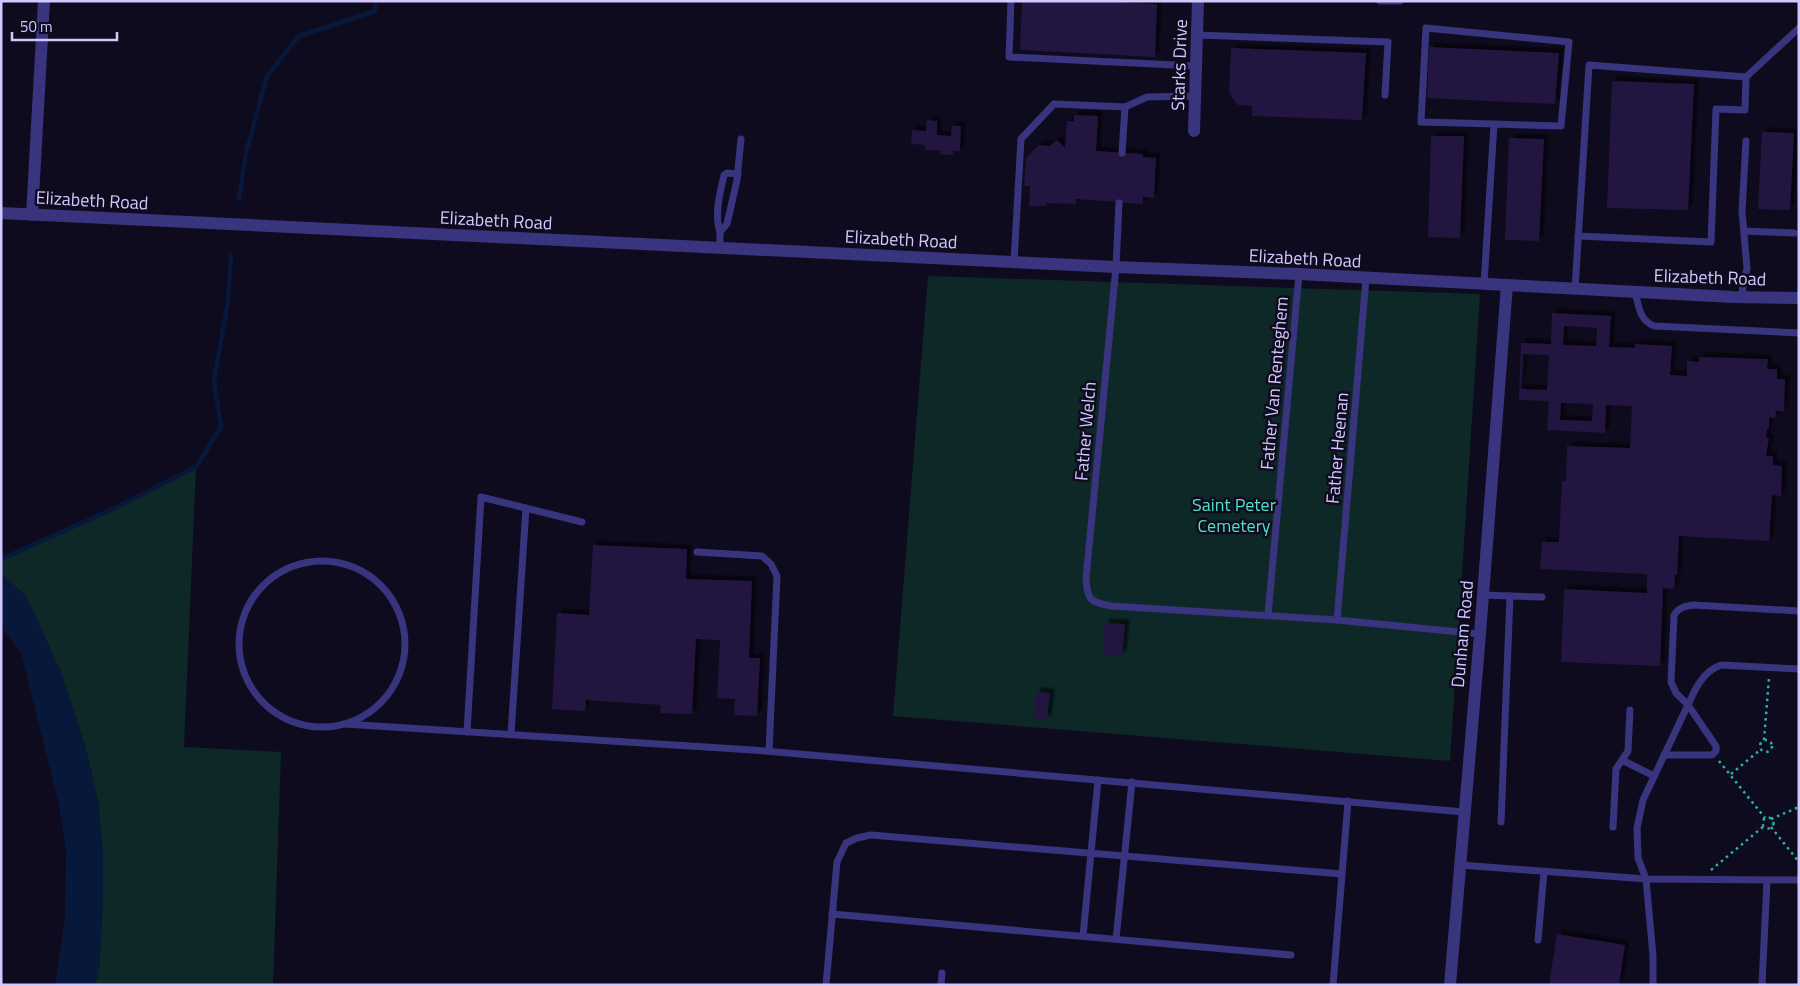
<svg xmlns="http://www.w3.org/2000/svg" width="1800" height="986" font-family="'Titillium Web',sans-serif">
<defs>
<filter id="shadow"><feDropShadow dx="4.5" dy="-4.5" stdDeviation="1" flood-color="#0009"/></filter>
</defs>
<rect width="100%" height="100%" fill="#0f0b1e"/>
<g fill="#0e2828">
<path d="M 928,276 L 1480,294 L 1450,761 L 893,716 Z"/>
<path d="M 196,467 L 184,747 L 281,752 L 273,985 L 95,985 L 99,968 L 103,899 L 103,854 L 98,801 L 85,746 L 60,670 L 26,596 L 1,574 L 1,559 L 115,508 Z"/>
</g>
<path fill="#07183b" d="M 1,574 L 26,596 L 60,670 L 85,746 L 98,801 L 103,854 L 103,899 L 99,968 L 95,985 L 55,985 L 65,918 L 66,849 L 59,804 L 21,653 L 1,627 Z"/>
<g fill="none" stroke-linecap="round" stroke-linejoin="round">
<g stroke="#07183b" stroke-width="4.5">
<path d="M 239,199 L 246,153 L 267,76 L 299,36 L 375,11 L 376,1"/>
<path d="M 1,559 L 115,508 L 196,467 L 221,427 L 214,380 L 228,302 L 231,255"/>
</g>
</g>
<g fill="#20163f" fill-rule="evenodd" filter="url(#shadow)">
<path d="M 1022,1 L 1091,1 L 1157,4 L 1155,57 L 1020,50 Z"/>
<path d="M 1429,47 L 1559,53 L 1555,104 L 1427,98 Z"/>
<path d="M 1231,48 L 1366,53 L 1362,120 L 1252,116 L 1252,106 L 1238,105 L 1229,93 Z"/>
<path d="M 1612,81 L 1694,84 L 1688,210 L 1607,208 Z"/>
<path d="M 1074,115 L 1098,116 L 1096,151 L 1143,154 L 1143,157 L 1156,158 L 1154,198 L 1143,197 L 1143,204 L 1076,199 L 1076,204 L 1047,203 L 1046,206 L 1029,206 L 1030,186 L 1024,186 L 1026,158 L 1039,145 L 1050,146 L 1057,140 L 1065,148 L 1067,121 L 1074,121 Z"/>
<path d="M 927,120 L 937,121 L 937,135 L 951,136 L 952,126 L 961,126 L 960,151 L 953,151 L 953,155 L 940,154 L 941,150 L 925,150 L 925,145 L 911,144 L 912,130 L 926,131 Z"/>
<path d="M 1762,132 L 1794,133 L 1790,210 L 1758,209 Z"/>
<path d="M 1431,136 L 1464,136 L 1460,238 L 1428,237 Z"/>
<path d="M 1509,138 L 1544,139 L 1539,241 L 1505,240 Z"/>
<path d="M 1552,313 L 1611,316 L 1609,347 L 1635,348 L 1635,344 L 1672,346 L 1670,375 L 1687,376 L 1687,361 L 1699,362 L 1699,357 L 1768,359 L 1767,369 L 1777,369 L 1777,379 L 1785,379 L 1784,411 L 1776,411 L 1775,418 L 1769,418 L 1769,429 L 1767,429 L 1766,438 L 1769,438 L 1766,456 L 1773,456 L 1773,465 L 1782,466 L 1781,496 L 1772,495 L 1769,541 L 1679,536 L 1677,575 L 1675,575 L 1674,589 L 1663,588 L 1660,666 L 1561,662 L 1564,589 L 1647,593 L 1647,574 L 1540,569 L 1542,542 L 1559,542 L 1562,481 L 1566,481 L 1567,446 L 1630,448 L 1632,406 L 1606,405 L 1605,433 L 1547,430 L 1549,401 L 1519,400 L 1521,343 L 1551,344 ZM 1564,326 L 1597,328 L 1596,346 L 1563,345 ZM 1523,354 L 1549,355 L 1547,390 L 1521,389 ZM 1561,403 L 1593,404 L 1592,421 L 1560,420 Z"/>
<path d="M 593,545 L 687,549 L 686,579 L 752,581 L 749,658 L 760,658 L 757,716 L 734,715 L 735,699 L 717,698 L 720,640 L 696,639 L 692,714 L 660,713 L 661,705 L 586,700 L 585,711 L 552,709 L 557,613 L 589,615 Z"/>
<path d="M 1105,623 L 1125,624 L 1122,656 L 1102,655 Z"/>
<path d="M 1036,692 L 1050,693 L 1047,720 L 1034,719 Z"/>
<path d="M 1557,934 L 1625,945 L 1619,985 L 1549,985 Z"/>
</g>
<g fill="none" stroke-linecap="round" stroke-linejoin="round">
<g stroke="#29b2ad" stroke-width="2.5" stroke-dasharray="2.5 4" stroke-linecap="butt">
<circle cx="1766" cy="746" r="6"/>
<path d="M 1764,740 L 1769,678"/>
<path d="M 1719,761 L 1765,818"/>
<path d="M 1731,774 L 1760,750"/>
<circle cx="1768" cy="823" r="5.5"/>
<path d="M 1771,819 L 1799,807"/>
<path d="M 1771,827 L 1799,862"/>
<path d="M 1711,870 L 1764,826"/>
</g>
<g stroke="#39347e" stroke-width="7">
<path d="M 1011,1 L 1009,57 L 1195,66"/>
<path d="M 1380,1 L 1400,1"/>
<path d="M 1197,35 L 1388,42 L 1385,95"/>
<path d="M 1122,153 L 1125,107"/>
<path d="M 1119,203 L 1116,267 L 1086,578 C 1087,600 1090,602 1111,606 L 1337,620 L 1480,634"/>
<path d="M 1744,231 L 1794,233"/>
<path d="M 720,232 C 714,215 720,193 724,175 L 727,173 L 738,174"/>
<path d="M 1578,236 L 1711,242 L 1716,109 L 1745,110 L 1746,77"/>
<path d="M 720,248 L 720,232 L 727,224 L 737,180 L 741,139"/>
<path d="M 1014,262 L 1021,139 L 1054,104 L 1125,107 L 1147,97 L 1195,96"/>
<path d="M 1484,284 L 1494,124 L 1561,126 L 1569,42 L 1426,28 L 1421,122 L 1494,124"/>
<path d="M 1575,289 L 1589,65 L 1746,77 L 1799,28"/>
<path d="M 1635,292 C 1639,306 1639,320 1654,326 L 1799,333"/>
<path d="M 1741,297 L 1747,268 L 1742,211 L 1746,141"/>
<path d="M 697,552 L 762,556 L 771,564 L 777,576 L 769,751"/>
<circle cx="322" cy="644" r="83"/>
<path d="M 1483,595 L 1542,597"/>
<path d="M 1268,615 L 1299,274"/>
<path d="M 1337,620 L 1366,278"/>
<path d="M 344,724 L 753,750 L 1464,812"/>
<path d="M 467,732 L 481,497 L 582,522"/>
<path d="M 511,734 L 526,508"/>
<path d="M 1664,755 L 1712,755 L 1716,751 L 1716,746 L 1688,705 L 1676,693 L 1671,682 L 1674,615 C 1679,607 1686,606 1694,605 L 1799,611"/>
<path d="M 1622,760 L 1654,776"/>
<path d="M 1501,822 L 1510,596"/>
<path d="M 1613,827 L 1616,769 L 1628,751 L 1630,710"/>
<path d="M 1460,865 L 1646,879 L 1799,880"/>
<path d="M 832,914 L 1291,955"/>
<path d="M 1083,936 L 1098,780"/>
<path d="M 1116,939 L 1132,782"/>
<path d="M 1538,940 L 1544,872"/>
<path d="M 826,985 L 837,862 L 846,843 L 857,838 L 871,835 L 1342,874"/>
<path d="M 941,985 L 942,973"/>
<path d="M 1333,985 L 1348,801"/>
<path d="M 1653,985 L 1653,956 L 1646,879 L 1638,858 L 1637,828 L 1643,800 L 1695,690 C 1702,678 1708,670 1721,665 L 1799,669"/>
<path d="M 1762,985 L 1767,880"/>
</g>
<g stroke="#39347e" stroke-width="12">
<path d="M 1194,131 L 1198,1"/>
<path d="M 1,213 L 1116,267 L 1299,274 L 1733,297 L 1799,298"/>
<path d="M 32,215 L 44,1"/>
<path d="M 1450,985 L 1480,634 L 1507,285"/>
</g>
</g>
<g text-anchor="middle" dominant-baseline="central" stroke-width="5" stroke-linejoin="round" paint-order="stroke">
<g font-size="18" fill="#d0c8ff" stroke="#0f0b1e">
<text transform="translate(1179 65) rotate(-88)">Starks Drive</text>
<text transform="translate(92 200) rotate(3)">Elizabeth Road</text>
<text transform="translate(496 220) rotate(3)">Elizabeth Road</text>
<text transform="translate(901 239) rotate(3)">Elizabeth Road</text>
<text transform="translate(1305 258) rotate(3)">Elizabeth Road</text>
<text transform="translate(1710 277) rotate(2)">Elizabeth Road</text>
<text transform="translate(1274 383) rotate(-85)">Father Van Renteghem</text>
<text transform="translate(1085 431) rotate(-85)">Father Welch</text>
<text transform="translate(1337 448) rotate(-85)">Father Heenan</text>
<text transform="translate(1462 634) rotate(-85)">Dunham Road</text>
</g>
<g font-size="18" fill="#51e2c2" stroke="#0f0b1e">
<text x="1234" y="504">Saint Peter<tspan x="1234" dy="21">Cemetery</tspan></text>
</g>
</g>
<rect width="1800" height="986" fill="none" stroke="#d0c8ff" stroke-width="5"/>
<path d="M12 32v8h105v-8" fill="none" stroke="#d0c8ff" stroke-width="2.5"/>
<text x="20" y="32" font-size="15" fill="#d0c8ff" stroke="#0f0b1e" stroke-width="4" paint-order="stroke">50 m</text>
</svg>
